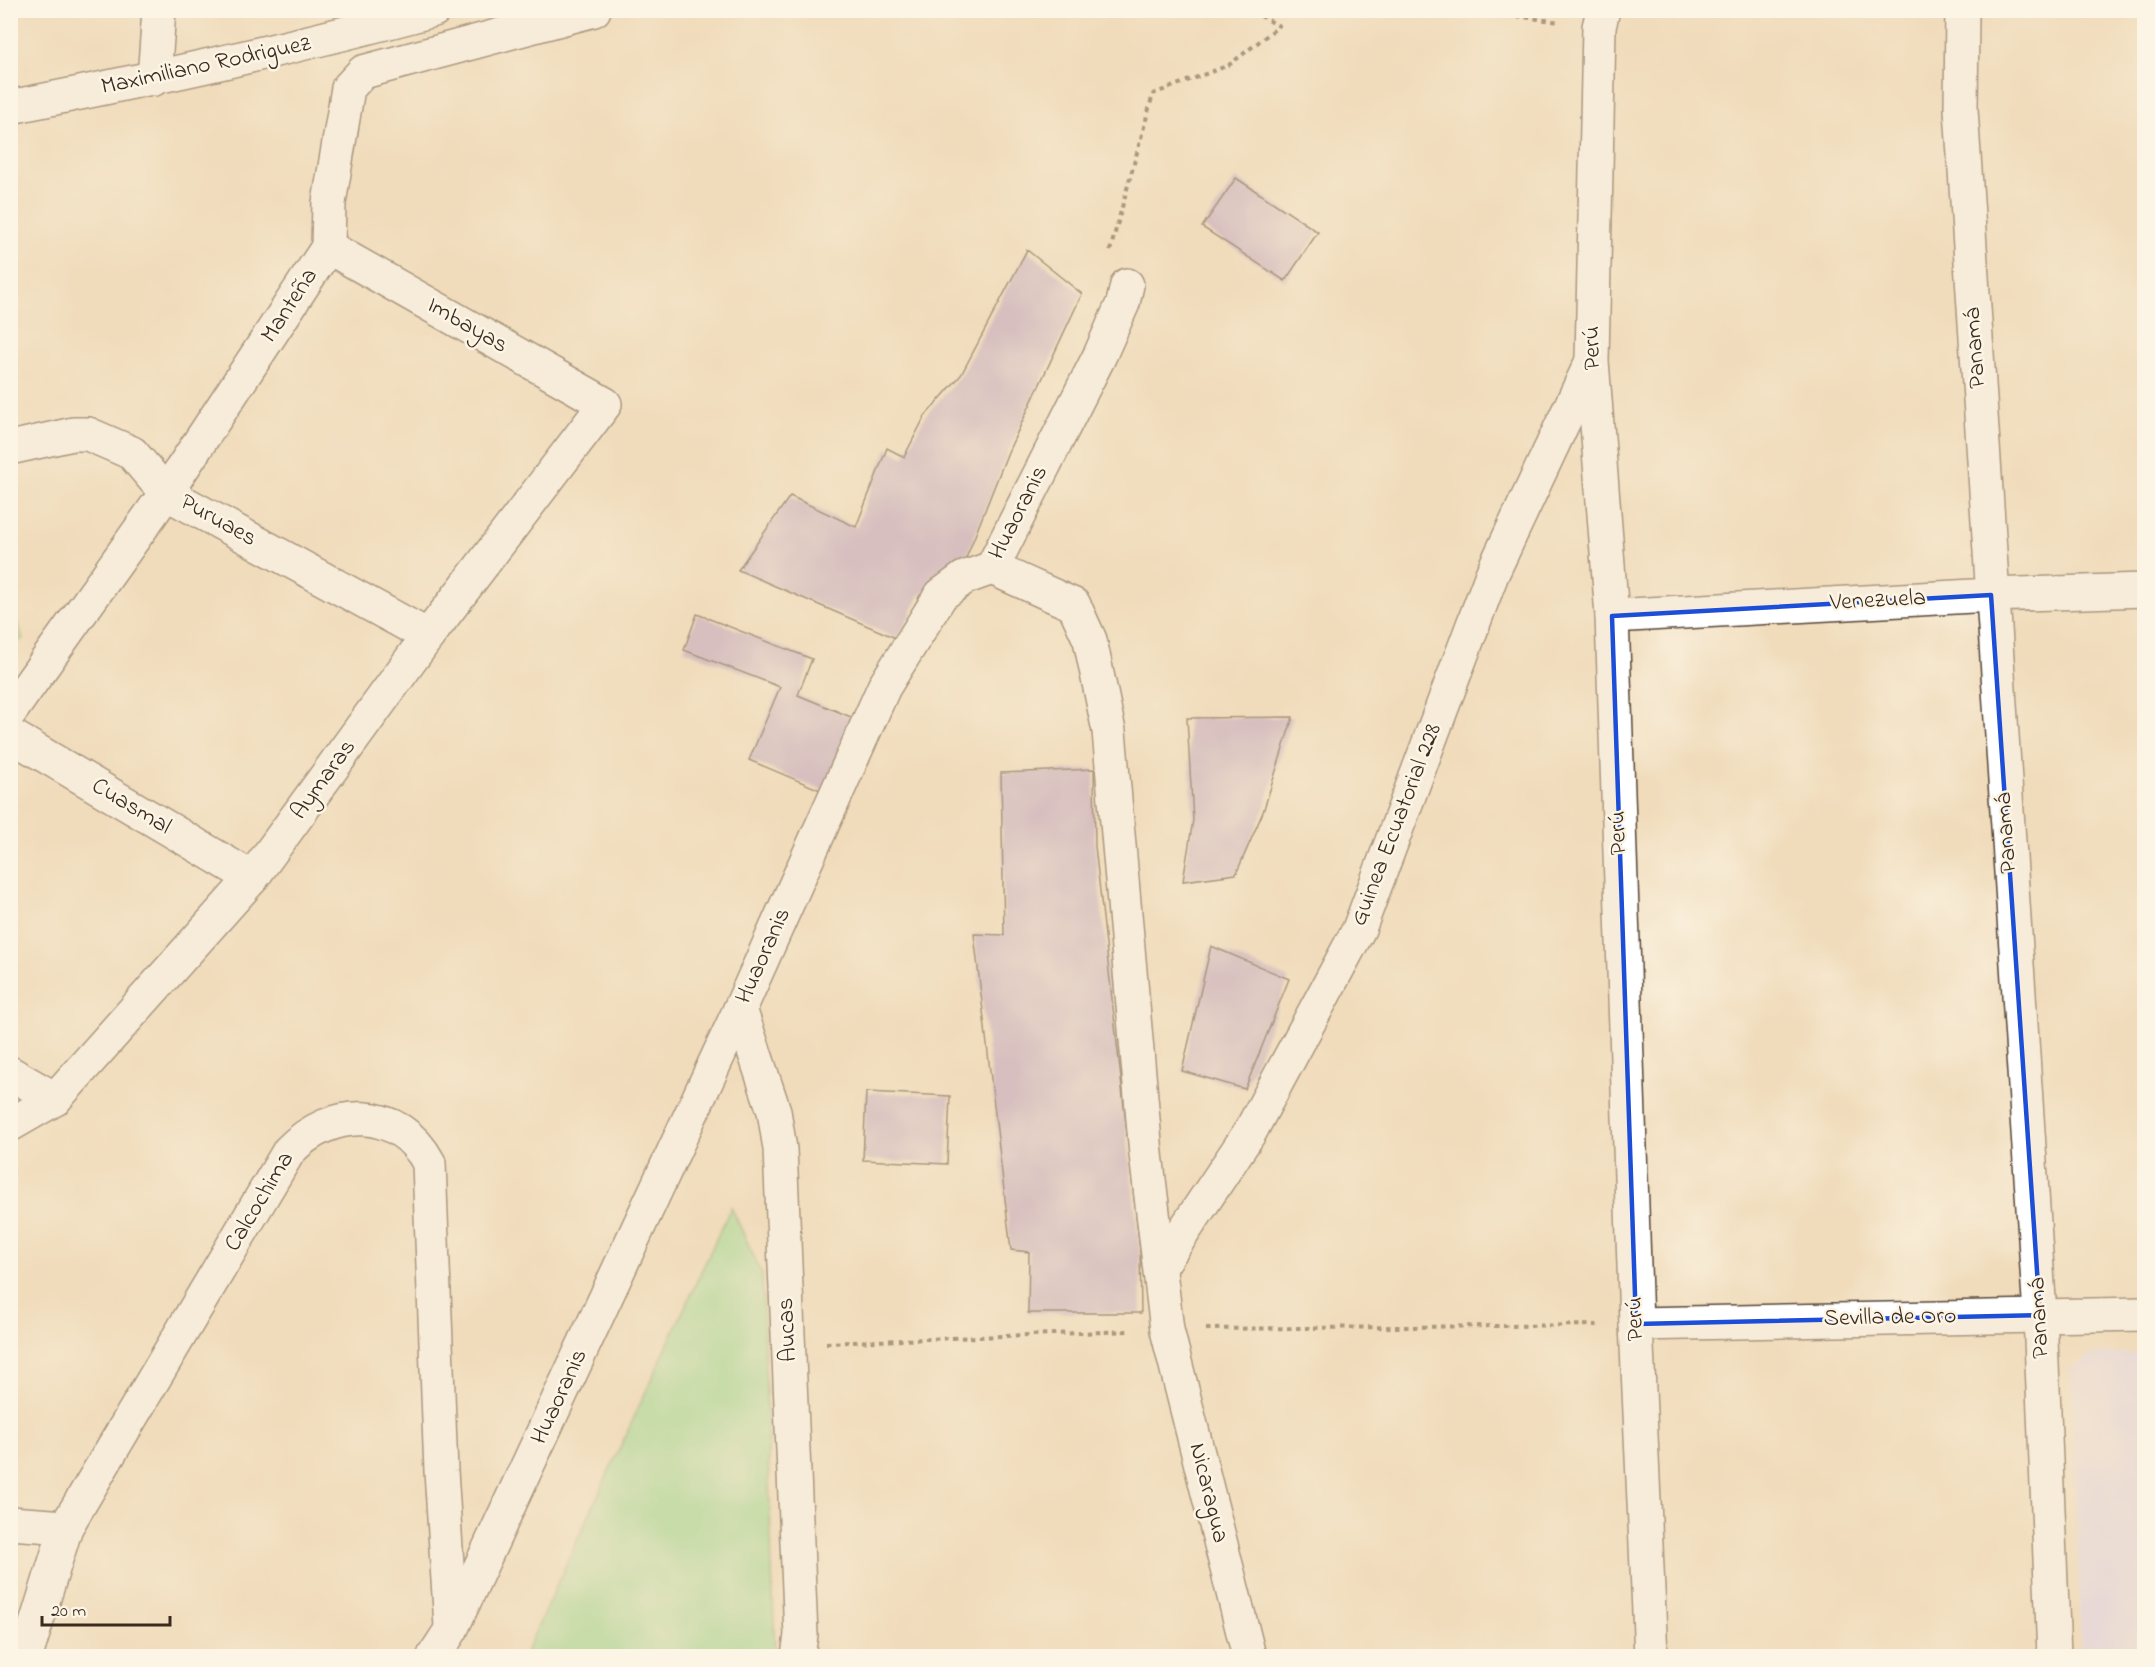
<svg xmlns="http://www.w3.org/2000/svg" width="2155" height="1667" font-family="'Indie Flower',sans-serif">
<rect width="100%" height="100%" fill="#fcf5e5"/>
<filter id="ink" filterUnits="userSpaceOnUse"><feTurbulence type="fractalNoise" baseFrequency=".0167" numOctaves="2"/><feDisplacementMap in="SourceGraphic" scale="12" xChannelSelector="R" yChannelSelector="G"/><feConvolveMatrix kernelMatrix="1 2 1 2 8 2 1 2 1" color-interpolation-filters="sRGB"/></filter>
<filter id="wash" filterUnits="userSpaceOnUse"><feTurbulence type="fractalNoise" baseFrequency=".008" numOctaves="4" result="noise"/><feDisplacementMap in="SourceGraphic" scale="24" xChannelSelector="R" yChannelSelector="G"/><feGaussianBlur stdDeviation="1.35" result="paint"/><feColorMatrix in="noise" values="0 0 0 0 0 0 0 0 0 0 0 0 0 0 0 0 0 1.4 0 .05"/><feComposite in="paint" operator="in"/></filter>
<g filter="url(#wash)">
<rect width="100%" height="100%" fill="#f0dcbb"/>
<path fill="#dfd5f5" d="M 2144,1353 L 2144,1656 L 2081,1656 L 2071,1370 L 2091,1354 Z"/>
<g fill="#96db93" stroke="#688258" stroke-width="1.5">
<path d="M 11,603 L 23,639 L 11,644 L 10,644 Z"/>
<path d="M 731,1207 L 762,1274 L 775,1656 L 524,1656 Z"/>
</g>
<g id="blocks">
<g fill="#b89cc3">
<path d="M 1236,178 L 1318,232 L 1285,281 L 1202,227 Z"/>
<path d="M 1027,250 L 1082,294 L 1008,452 L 961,571 L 920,595 L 898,639 L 738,570 L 790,496 L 856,527 L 887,448 L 904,457 L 925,416 L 961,375 Z"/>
<path d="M 697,614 L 812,659 L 798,695 L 863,722 L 832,795 L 749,760 L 780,687 L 684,650 Z"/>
<path d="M 1293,717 L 1263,812 L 1236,874 L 1183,881 L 1193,820 L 1187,718 Z"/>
<path d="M 1094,769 L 1095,846 L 1140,1250 L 1141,1313 L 1028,1313 L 1029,1252 L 1011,1250 L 974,934 L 1004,935 L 1001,773 Z"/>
<path d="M 1211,946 L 1289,979 L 1245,1089 L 1182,1071 Z"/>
<path d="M 866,1092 L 950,1096 L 947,1164 L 863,1160 Z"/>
</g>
</g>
</g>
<g filter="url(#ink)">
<use href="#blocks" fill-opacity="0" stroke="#564536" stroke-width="1.5"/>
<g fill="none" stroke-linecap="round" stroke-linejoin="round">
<defs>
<g id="minor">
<path d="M 1603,10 L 1599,27 L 1592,361 L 1612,616 L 1636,1324 L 1651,1656"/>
<path d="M 1962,10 L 1961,109 L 2040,1315 L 2054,1656"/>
<path d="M 154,79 L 159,10"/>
<path d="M 10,107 C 153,79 294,48 434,10"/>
<path d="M 10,448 L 73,434 L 88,434 L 132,453 L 166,493 L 428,636"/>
<path d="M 992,568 L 1074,605 L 1090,640 L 1109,731 L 1146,1154 L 1167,1330 L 1249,1656"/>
<path d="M 1612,616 L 1991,595 L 2144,590"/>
<path d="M 10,712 L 166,493 L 328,247 L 329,203 L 348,88 L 363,72 L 594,10"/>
<path d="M 10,735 L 252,878"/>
<path d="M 740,1009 L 774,1111 L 780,1149 L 801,1635 L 798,1656"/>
<path d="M 10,1073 L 55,1099"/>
<path d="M 10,1125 L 55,1099 L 252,878 L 428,636 L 605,404 L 328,247"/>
<path d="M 1160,1267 L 1250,1132 L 1359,929 L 1492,574 L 1591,363"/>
<path d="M 1636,1324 L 2144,1314"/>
<path d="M 10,1523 L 66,1527"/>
<path d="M 26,1656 L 66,1527 L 289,1151 C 331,1107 398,1105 429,1163 L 441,1471 L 451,1626"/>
<path d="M 434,1656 L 451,1630 L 740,1009 L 884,687 L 941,595 L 964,578 L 992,568 L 1100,355 L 1123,303 L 1127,285"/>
</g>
</defs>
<use href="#minor" stroke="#564536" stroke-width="36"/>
<g stroke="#564536" stroke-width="4" stroke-dasharray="4.5 4.5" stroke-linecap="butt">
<path d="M 1472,10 L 1560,22"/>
<path d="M 1110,251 L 1153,94 L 1229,65 L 1279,26 L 1250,10"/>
<path d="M 1206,1329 L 1598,1325"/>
<path d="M 826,1343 L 1130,1331"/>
</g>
<use href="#minor" stroke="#fff" stroke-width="33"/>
</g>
</g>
<path d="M0 0H2155V1667H0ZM 1991,595 L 2040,1315 L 1636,1324 L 1612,616 Z" fill="#f0dcbb" fill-opacity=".55" fill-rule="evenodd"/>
<path fill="none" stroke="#1d4ed8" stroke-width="4.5" stroke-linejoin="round" d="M 1991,595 L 2040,1315 L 1636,1324 L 1612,616 Z"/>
<g text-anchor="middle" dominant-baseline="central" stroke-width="5" stroke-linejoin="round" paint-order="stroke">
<g font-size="24" fill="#3b2a1e" stroke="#fcf5e5">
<text transform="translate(206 66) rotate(-12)">Maximiliano Rodriguez</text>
<text transform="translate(290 306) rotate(-57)">Manteña</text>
<text transform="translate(467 326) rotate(30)">Imbayas</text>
<text transform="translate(1593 348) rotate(-91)">Perú</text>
<text transform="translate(1976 348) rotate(-94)">Panamá</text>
<text transform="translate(1019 513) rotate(-63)">Huaoranis</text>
<text transform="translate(218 521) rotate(29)">Puruaes</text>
<text transform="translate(1878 601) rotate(-3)">Venezuela</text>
<text transform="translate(324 780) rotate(-54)">Aymaras</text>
<text transform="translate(131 807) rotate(31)">Cuasmal</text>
<text transform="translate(1397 825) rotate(-69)">Guinea Ecuatorial 228</text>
<text transform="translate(1619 833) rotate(-92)">Perú</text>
<text transform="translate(2007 833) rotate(-94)">Panamá</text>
<text transform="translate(764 956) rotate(-66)">Huaoranis</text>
<text transform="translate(260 1202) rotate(-59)">Calcochima</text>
<text transform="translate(1890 1318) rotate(-1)">Sevilla de Oro</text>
<text transform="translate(2040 1318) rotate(-93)">Panamá</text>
<text transform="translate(1636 1319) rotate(-92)">Perú</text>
<text transform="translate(788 1330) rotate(-93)">Aucas</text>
<text transform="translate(560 1397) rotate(-65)">Huaoranis</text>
<text transform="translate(1208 1493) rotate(76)">Nicaragua</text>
</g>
</g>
<rect width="2155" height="1667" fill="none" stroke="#fcf5e5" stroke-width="36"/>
<path d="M42 1616v9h128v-9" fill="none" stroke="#3b2a1e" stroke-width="3"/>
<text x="51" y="1616" font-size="18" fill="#3b2a1e" stroke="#fcf5e5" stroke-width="4.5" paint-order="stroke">20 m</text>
</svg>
